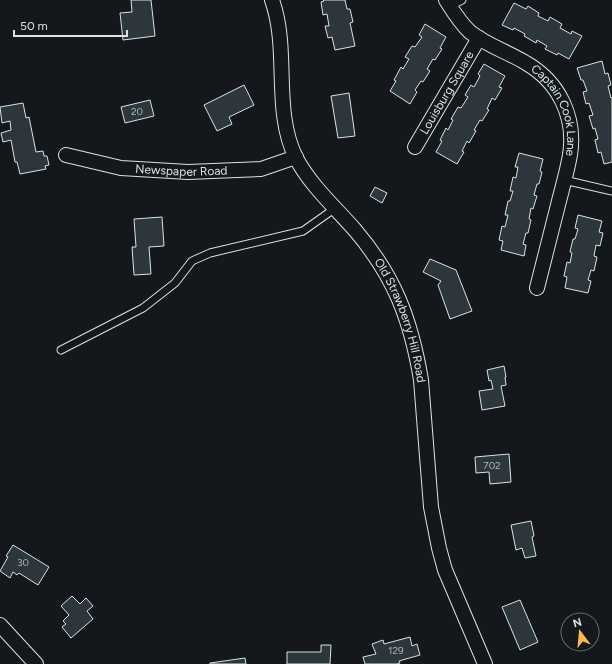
<svg xmlns="http://www.w3.org/2000/svg" width="612" height="664" font-family="Figtree,sans-serif">
<rect width="100%" height="100%" fill="#14181c"/>
<g fill="#2c363c" stroke="#d8e6dc">
<path d="M 131,0 L 151,0 L 155,36 L 123,40 L 120,13 L 132,12 Z"/>
<path d="M 323,0 L 345,0 L 347,9 L 350,9 L 353,22 L 350,23 L 355,46 L 335,50 L 332,37 L 328,38 L 325,26 L 329,26 L 327,14 L 323,15 L 321,2 L 324,1 Z"/>
<path d="M 514,3 L 526,9 L 528,6 L 539,13 L 538,16 L 548,21 L 550,17 L 562,24 L 560,28 L 571,34 L 572,31 L 582,36 L 569,59 L 558,53 L 557,55 L 545,49 L 547,46 L 537,40 L 536,43 L 524,36 L 525,34 L 514,28 L 513,30 L 502,25 Z"/>
<path d="M 425,24 L 446,37 L 440,48 L 442,49 L 435,60 L 433,59 L 427,69 L 430,71 L 423,82 L 421,81 L 415,90 L 417,92 L 410,104 L 390,91 L 396,81 L 394,80 L 401,67 L 403,69 L 409,59 L 405,57 L 412,46 L 415,47 L 422,37 L 419,35 Z"/>
<path d="M 602,61 L 605,74 L 608,73 L 611,85 L 608,86 L 611,98 L 612,97 L 612,162 L 604,164 L 601,152 L 598,153 L 595,140 L 598,139 L 595,128 L 593,129 L 589,116 L 593,115 L 589,103 L 586,104 L 583,92 L 587,91 L 583,80 L 581,80 L 577,68 Z"/>
<path d="M 484,64 L 505,76 L 499,87 L 502,88 L 495,100 L 492,98 L 487,109 L 489,110 L 482,121 L 480,120 L 474,130 L 476,131 L 469,143 L 467,141 L 462,151 L 464,152 L 457,164 L 436,152 L 442,141 L 440,140 L 446,128 L 448,130 L 453,120 L 451,119 L 458,107 L 461,108 L 468,97 L 465,95 L 471,85 L 474,87 L 480,76 L 478,74 Z"/>
<path d="M 244,85 L 254,105 L 229,117 L 232,124 L 217,131 L 204,105 Z"/>
<path d="M 349,93 L 355,136 L 338,138 L 331,96 Z"/>
<path d="M 150,100 L 154,116 L 125,123 L 121,107 Z"/>
<path d="M 23,103 L 26,118 L 29,117 L 36,152 L 43,151 L 44,156 L 47,156 L 49,165 L 45,166 L 46,169 L 20,174 L 17,162 L 15,162 L 11,140 L 3,142 L 1,133 L 11,130 L 10,121 L 2,123 L 0,107 Z"/>
<path d="M 519,153 L 543,159 L 540,171 L 542,172 L 539,184 L 537,184 L 534,195 L 537,196 L 533,209 L 531,208 L 529,219 L 531,220 L 528,233 L 526,233 L 523,244 L 526,245 L 524,256 L 501,250 L 503,241 L 499,240 L 502,226 L 505,227 L 508,215 L 505,215 L 508,201 L 510,201 L 513,191 L 510,191 L 513,177 L 516,178 L 518,167 L 515,167 Z"/>
<path d="M 375,187 L 387,193 L 382,203 L 370,196 Z"/>
<path d="M 578,215 L 602,221 L 599,232 L 603,233 L 600,246 L 596,245 L 594,256 L 597,257 L 594,271 L 591,270 L 588,280 L 591,281 L 588,293 L 565,288 L 567,277 L 564,276 L 567,262 L 570,263 L 572,253 L 570,252 L 573,239 L 575,239 L 578,229 L 575,228 Z"/>
<path d="M 162,217 L 164,246 L 149,247 L 151,274 L 134,275 L 132,247 L 136,247 L 134,219 Z"/>
<path d="M 430,259 L 456,270 L 472,311 L 450,319 L 438,285 L 441,281 L 423,272 Z"/>
<path d="M 504,366 L 506,377 L 505,377 L 506,385 L 501,386 L 505,406 L 482,410 L 479,391 L 493,389 L 491,380 L 489,381 L 487,370 Z"/>
<path d="M 509,454 L 511,482 L 490,484 L 489,472 L 476,473 L 475,457 Z"/>
<path d="M 531,521 L 534,536 L 532,537 L 536,556 L 525,558 L 522,548 L 516,550 L 511,525 Z"/>
<path d="M 13,545 L 49,567 L 38,585 L 19,573 L 17,575 L 13,572 L 10,578 L 0,571 L 8,557 L 6,556 Z"/>
<path d="M 72,596 L 80,604 L 86,598 L 93,606 L 87,611 L 93,619 L 71,638 L 62,627 L 66,624 L 63,621 L 69,615 L 61,606 Z"/>
<path d="M 520,600 L 538,642 L 520,650 L 502,607 Z"/>
<path d="M 410,637 L 412,646 L 417,644 L 420,655 L 399,661 L 400,663 L 397,664 L 365,664 L 363,657 L 376,654 L 372,644 L 383,640 L 384,644 Z"/>
<path d="M 321,645 L 331,645 L 330,664 L 287,664 L 287,652 L 321,652 Z"/>
<path d="M 245,658 L 246,664 L 210,664 L 210,663 Z"/>
</g>
<g fill="none" stroke-linecap="round" stroke-linejoin="round">
<defs>
<g id="lane">
<path d="M 450,6 L 462,0"/>
<path d="M 564,180 L 612,191"/>
<path d="M 61,350 L 143,308 L 175,283 L 192,261 L 210,253 L 303,231 L 334,209"/>
</g>
<g id="street">
<path id="s1" d="M 272,0 C 290,51 272,109 296,158 C 311,186 334,206 355,230 C 395,277 411,320 421,380 L 431,507 L 439,548 L 445,570 L 485,664"/>
<path id="s2" d="M 446,0 C 453,11 460,23 470,32 C 486,45 508,52 526,63 C 559,82 576,117 570,155 C 567,172 562,189 558,205 C 551,233 544,261 537,288"/>
<path id="s3" d="M 415,147 L 479,38"/>
<path id="s4" d="M 66,155 L 121,168 L 188,172 L 261,169 L 296,157"/>
<path d="M 0,625 L 36,664"/>
</g>
</defs>
<use href="#lane" stroke="#d8e6dc" stroke-width="9"/>
<use href="#street" stroke="#d8e6dc" stroke-width="16"/>
<use href="#lane" stroke="#14181c" stroke-width="7"/>
<use href="#street" stroke="#14181c" stroke-width="14"/>
</g>
<g text-anchor="middle" dominant-baseline="central" stroke-width="3" stroke-linejoin="round" paint-order="stroke">
<g font-size="10" fill="#adbab4">
<text x="137" y="111">20</text>
<text x="492" y="465">702</text>
<text x="23" y="562">30</text>
<text x="396" y="650">129</text>
</g>
<g font-size="12" fill="#d8e6dc" stroke="#14181c">
<text stroke="none"><textPath href="#s3" startOffset="63">Louisburg Square</textPath></text>
<text stroke="none"><textPath href="#s2" startOffset="163">Captain Cook Lane</textPath></text>
<text stroke="none"><textPath href="#s4" startOffset="117">Newspaper Road</textPath></text>
<text stroke="none"><textPath href="#s1" startOffset="357">Old Strawberry Hill Road</textPath></text>
</g>
</g>
<g transform="translate(580 632) rotate(344)"><circle r="19" fill="#14181c" stroke="#626a69"/>
<path d="M0-3L7 15L0 10L-7 15Z" fill="#ffb74d"/>
<text y="-6" font-size="11" font-weight="bold" text-anchor="middle" fill="#d8e6dc">N</text>
</g>
<path d="M14 30v6h113v-6" fill="none" stroke="#d8e6dc" stroke-width="2"/>
<text x="20" y="30" font-size="12" fill="#d8e6dc" stroke="#14181c" stroke-width="3" paint-order="stroke">50 m</text>
</svg>
